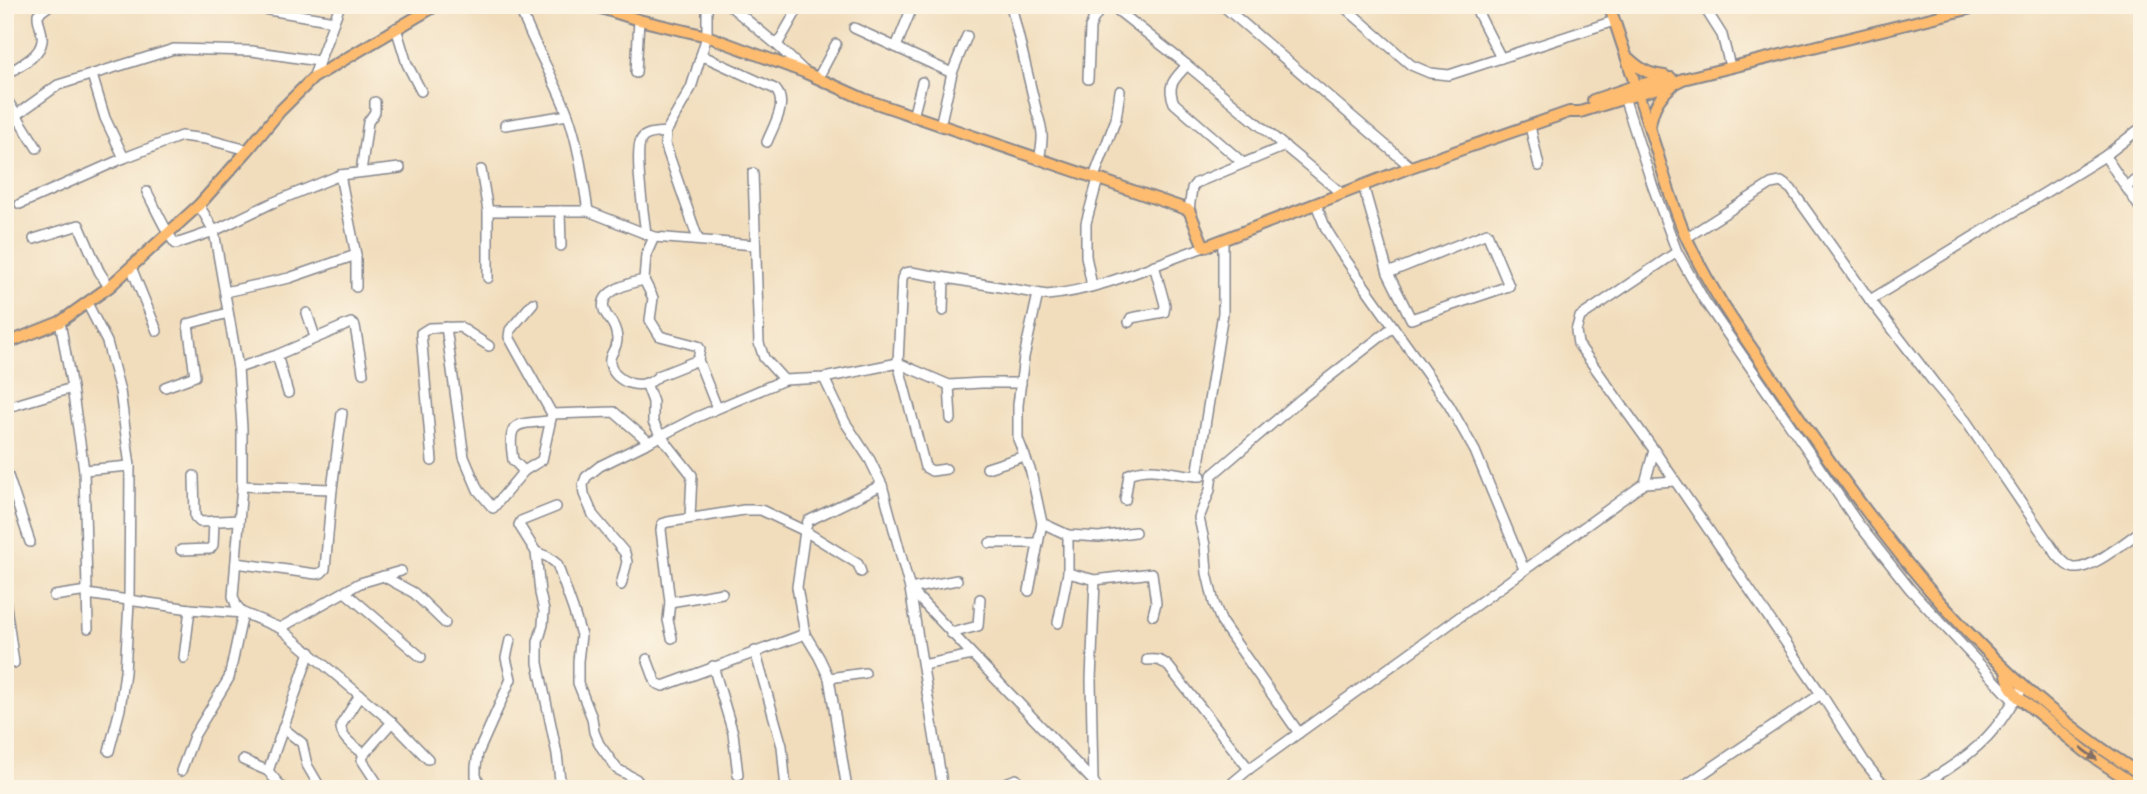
<svg xmlns="http://www.w3.org/2000/svg" width="2147" height="794" font-family="'Indie Flower',sans-serif">
<rect width="100%" height="100%" fill="#fcf5e5"/>
<filter id="ink" filterUnits="userSpaceOnUse"><feTurbulence type="fractalNoise" baseFrequency=".0143" numOctaves="2"/><feDisplacementMap in="SourceGraphic" scale="14" xChannelSelector="R" yChannelSelector="G"/><feConvolveMatrix kernelMatrix="1 2 1 2 8 2 1 2 1" color-interpolation-filters="sRGB"/></filter>
<filter id="wash" filterUnits="userSpaceOnUse"><feTurbulence type="fractalNoise" baseFrequency=".00686" numOctaves="4" result="noise"/><feDisplacementMap in="SourceGraphic" scale="28" xChannelSelector="R" yChannelSelector="G"/><feGaussianBlur stdDeviation="1.57" result="paint"/><feColorMatrix in="noise" values="0 0 0 0 0 0 0 0 0 0 0 0 0 0 0 0 0 1.4 0 .05"/><feComposite in="paint" operator="in"/></filter>
<g filter="url(#wash)">
<rect width="100%" height="100%" fill="#f1ddbc"/>
</g>
<g filter="url(#ink)">
<g fill="none" stroke-linecap="round" stroke-linejoin="round">
<defs>
<g id="minor">
<path d="M 239,5 L 334,21"/>
<path d="M 519,5 C 532,43 554,77 568,115 C 579,146 583,179 588,211"/>
<path d="M 729,5 L 777,45 L 804,71"/>
<path d="M 1011,5 L 1037,113 C 1044,132 1043,140 1039,160"/>
<path d="M 1111,5 L 1187,65 L 1341,193"/>
<path d="M 1222,5 L 1411,167"/>
<path d="M 1342,5 L 1411,65 L 1430,73 L 1449,75 L 1614,21"/>
<path d="M 1474,5 L 1501,58"/>
<path d="M 1703,5 L 1722,35 L 1730,66"/>
<path d="M 396,28 L 407,64 L 421,91"/>
<path d="M 854,28 L 952,73"/>
<path d="M 777,45 L 800,5"/>
<path d="M 896,47 L 913,5"/>
<path d="M 701,55 L 775,89 C 789,103 773,126 767,142"/>
<path d="M 1187,65 C 1175,79 1166,84 1174,103 L 1243,163"/>
<path d="M 636,73 L 639,20"/>
<path d="M 5,75 C 17,67 40,57 42,41 C 44,33 37,23 38,14 L 50,5"/>
<path d="M 92,75 L 105,118 L 124,158"/>
<path d="M 313,78 L 340,5"/>
<path d="M 818,78 L 836,44"/>
<path d="M 1088,79 L 1090,28 L 1093,20 L 1103,5"/>
<path d="M 1623,94 L 1653,187 L 1677,252 L 1704,300 L 1857,522 L 1910,589 L 2014,701"/>
<path d="M 5,97 L 37,148"/>
<path d="M 913,117 L 922,82"/>
<path d="M 5,123 L 58,85 L 174,49 L 252,51 L 318,61"/>
<path d="M 505,125 L 568,115"/>
<path d="M 940,126 L 952,73 L 967,36"/>
<path d="M 1530,126 L 1539,166"/>
<path d="M 2105,156 L 2142,211"/>
<path d="M 481,170 L 488,211 L 488,278"/>
<path d="M 361,172 L 368,122 L 375,112 L 375,102"/>
<path d="M 753,173 L 759,343 L 764,358 L 784,380"/>
<path d="M 340,175 L 356,255 L 356,287"/>
<path d="M 1094,177 L 1116,119 L 1120,91"/>
<path d="M 1363,185 L 1388,273 L 1411,319 L 1509,286 L 1487,233 L 1388,273"/>
<path d="M 2126,187 L 2142,175"/>
<path d="M 147,192 C 153,203 169,239 176,244 L 214,231 L 272,203 L 340,175 L 400,168"/>
<path d="M 20,204 L 124,158 L 181,136 L 206,139 L 248,150"/>
<path d="M 1316,204 L 1326,229 L 1341,253 L 1449,405 L 1475,451 L 1524,569"/>
<path d="M 199,205 L 214,231 L 238,368 L 242,428 L 242,486 L 233,596 L 236,605 L 243,613"/>
<path d="M 1189,210 L 1192,188 L 1196,183 L 1285,146"/>
<path d="M 488,211 L 588,211 L 654,237 L 755,245"/>
<path d="M 560,211 L 561,246"/>
<path d="M 646,234 C 644,216 634,154 641,140 C 645,132 658,133 666,132"/>
<path d="M 654,237 L 646,255 L 644,280 L 653,298 L 650,320 L 660,336 L 698,346 L 700,349 L 698,360 L 717,408"/>
<path d="M 1686,238 L 1771,184 L 1781,182 L 1791,189 L 1870,300 L 1935,384 L 1966,421 L 2057,555 C 2062,560 2067,567 2074,568 C 2091,570 2128,540 2142,530"/>
<path d="M 34,239 L 79,225 L 99,271 L 109,287"/>
<path d="M 698,239 L 665,144 L 666,132 L 691,88 L 707,36 L 707,5"/>
<path d="M 1677,252 L 1580,317 L 1576,331 L 1578,344 L 1654,450 L 1821,694 L 1864,761 L 1880,781 L 1894,789"/>
<path d="M 131,267 L 157,331"/>
<path d="M 644,280 C 630,283 593,292 606,314 C 612,323 616,327 617,338 C 618,349 608,354 610,363 C 614,384 645,392 658,376 L 698,360"/>
<path d="M 1092,286 L 1086,256 L 1086,223 L 1098,179"/>
<path d="M 225,292 L 289,278 L 356,255"/>
<path d="M 1870,300 L 2105,156 L 2142,127"/>
<path d="M 87,303 L 107,342 L 120,391 L 130,466 L 129,602 L 125,672 L 120,709 L 109,751"/>
<path d="M 943,311 L 944,278"/>
<path d="M 307,313 L 315,337"/>
<path d="M 60,322 L 72,388 L 84,470 L 88,628"/>
<path d="M 1129,322 L 1131,318 L 1164,312 L 1165,305 L 1154,265"/>
<path d="M 446,327 L 464,457 L 478,490 L 493,508 L 524,471 L 542,460 L 552,414 L 509,337 L 510,330 L 533,303"/>
<path d="M 277,355 L 288,393"/>
<path d="M 238,368 L 277,355 L 351,323 L 355,326 L 363,373"/>
<path d="M 824,378 L 845,422 L 870,460 L 882,485 L 910,589 L 943,789"/>
<path d="M 646,383 L 653,402 L 653,422 L 661,436 L 692,475 L 690,518"/>
<path d="M 949,385 L 951,419"/>
<path d="M 165,387 L 195,376 L 188,324 L 228,313"/>
<path d="M 5,408 L 72,388"/>
<path d="M 552,414 L 614,412 L 649,442"/>
<path d="M 432,461 L 421,333 L 429,328 L 460,327 L 489,346"/>
<path d="M 5,467 L 30,542"/>
<path d="M 987,468 L 1025,456"/>
<path d="M 946,469 L 932,471 L 925,467 L 898,363 L 902,278 L 905,273 L 911,272 L 1047,295 C 1101,290 1153,265 1204,247"/>
<path d="M 84,470 L 130,466"/>
<path d="M 524,471 L 513,460 C 507,421 515,424 549,421"/>
<path d="M 194,476 L 195,517 L 200,522 L 239,520"/>
<path d="M 1197,476 L 1223,313 L 1223,241"/>
<path d="M 1645,483 L 1654,450"/>
<path d="M 242,486 L 332,489"/>
<path d="M 1125,500 L 1129,474 C 1151,464 1177,476 1201,476"/>
<path d="M 556,507 L 521,521 L 519,525 L 536,552 L 540,593 L 544,611 L 543,625 L 538,642 L 538,663 L 557,754 L 561,789"/>
<path d="M 1042,523 L 1068,535 L 1099,537 L 1135,532"/>
<path d="M 990,543 L 1037,543"/>
<path d="M 181,550 L 210,549 L 213,545 L 214,521"/>
<path d="M 536,552 L 548,557 L 557,564 L 573,609 L 581,635 L 578,661 L 578,683 L 592,718 L 594,732 L 599,744 L 617,769 L 636,779 L 644,789"/>
<path d="M 236,563 L 316,574 L 321,573 L 325,569 L 332,489 L 342,413"/>
<path d="M 1068,573 L 1095,580 L 1152,573 L 1156,603 L 1153,615"/>
<path d="M 383,576 L 414,593 L 445,623"/>
<path d="M 621,585 L 627,562 L 625,553 L 593,515 L 584,494 L 583,485 L 586,477 L 600,466 L 649,442 L 695,418 L 784,380 L 824,378 L 898,363 L 949,385 L 981,383 L 1021,383"/>
<path d="M 910,589 L 957,580"/>
<path d="M 911,590 L 1093,781 L 1098,789"/>
<path d="M 1029,591 L 1042,523 L 1031,472 L 1018,439 L 1018,405 L 1024,357 L 1038,294"/>
<path d="M 345,592 L 421,657"/>
<path d="M 87,594 L 190,609 L 243,613 L 280,628 L 392,722 L 428,759"/>
<path d="M 54,596 L 87,591"/>
<path d="M 5,599 L 14,663"/>
<path d="M 670,602 L 722,593"/>
<path d="M 1058,623 L 1068,573 L 1068,535"/>
<path d="M 280,628 L 360,583 L 401,571"/>
<path d="M 951,633 L 978,626 L 980,599"/>
<path d="M 672,638 L 668,620 L 670,602 L 661,530 L 662,524 L 668,522 L 744,510 L 761,510 L 805,531 L 858,564 L 861,572"/>
<path d="M 755,651 L 782,746 L 786,789"/>
<path d="M 184,658 L 190,609"/>
<path d="M 647,659 L 656,683 L 663,686 L 805,634"/>
<path d="M 1147,660 C 1157,659 1162,660 1169,667 L 1249,769"/>
<path d="M 923,665 L 972,655"/>
<path d="M 713,666 L 733,733 L 738,775"/>
<path d="M 829,678 L 865,673"/>
<path d="M 360,695 L 341,725 C 340,739 355,746 364,754"/>
<path d="M 283,728 L 302,743 L 307,765 L 321,789"/>
<path d="M 1299,733 L 1222,623 L 1214,603 L 1207,573 L 1205,545 L 1199,518 L 1210,490 L 1212,475 L 1301,399 L 1393,327"/>
<path d="M 243,760 L 268,771 L 283,789"/>
<path d="M 181,771 L 194,736 L 229,678 L 243,613"/>
<path d="M 268,771 L 310,652"/>
<path d="M 1093,781 L 1091,680 L 1095,580"/>
<path d="M 381,789 L 362,760 L 364,754 L 392,722"/>
<path d="M 483,789 L 476,776 L 476,767 L 478,753 L 511,679 L 506,658 L 510,640"/>
<path d="M 847,789 L 829,678 L 819,657 L 805,634 L 797,587 L 805,531 L 808,521 L 882,485"/>
<path d="M 990,789 L 1016,779"/>
<path d="M 1225,789 L 1249,769 L 1645,483 L 1675,481"/>
<path d="M 1680,789 L 1821,694"/>
<path d="M 1914,789 C 1943,773 1974,754 1995,728 C 2006,715 2013,700 2024,687"/>
</g>
<g id="major">
<path d="M 592,5 L 639,20 L 707,36 L 804,72 L 864,99 L 1189,210 L 1204,247 L 1411,167 L 1569,112 L 1580,112 L 1677,82 L 1683,79 L 1984,5"/>
<path d="M 1609,5 C 1625,52 1640,99 1655,146 C 1665,178 1674,211 1688,241 C 1712,294 1747,341 1780,389 C 1880,538 1987,680 2142,775"/>
<path d="M 1627,57 C 1639,68 1648,75 1665,76"/>
<path d="M 1593,100 L 1634,86 L 1671,78"/>
<path d="M 1650,125 C 1653,108 1658,98 1672,86"/>
<path d="M 5,344 L 60,322 L 109,287 L 199,205 L 248,150 L 279,112 L 313,78 L 437,5"/>
<path d="M 2006,671 L 2010,686 L 2017,696 L 2086,752 L 2141,789"/>
</g>
</defs>
<use href="#minor" stroke="#86868d" stroke-width="12"/>
<use href="#major" stroke="#86868d" stroke-width="14"/>
<use href="#minor" stroke="#fff" stroke-width="9"/>
<use href="#major" stroke="#fdbc70" stroke-width="10"/>
</g>
<defs><path id="oneway-solid" d="M-6-.8H1V-3.2L6.5 0L1 3.2V.8H-6Z" transform="scale(1.75)"/></defs>
<use fill="#816e66" href="#oneway-solid" transform="translate(2089 754) rotate(36)"/>
</g>
<rect width="2147" height="794" fill="none" stroke="#fcf5e5" stroke-width="28"/>
</svg>
